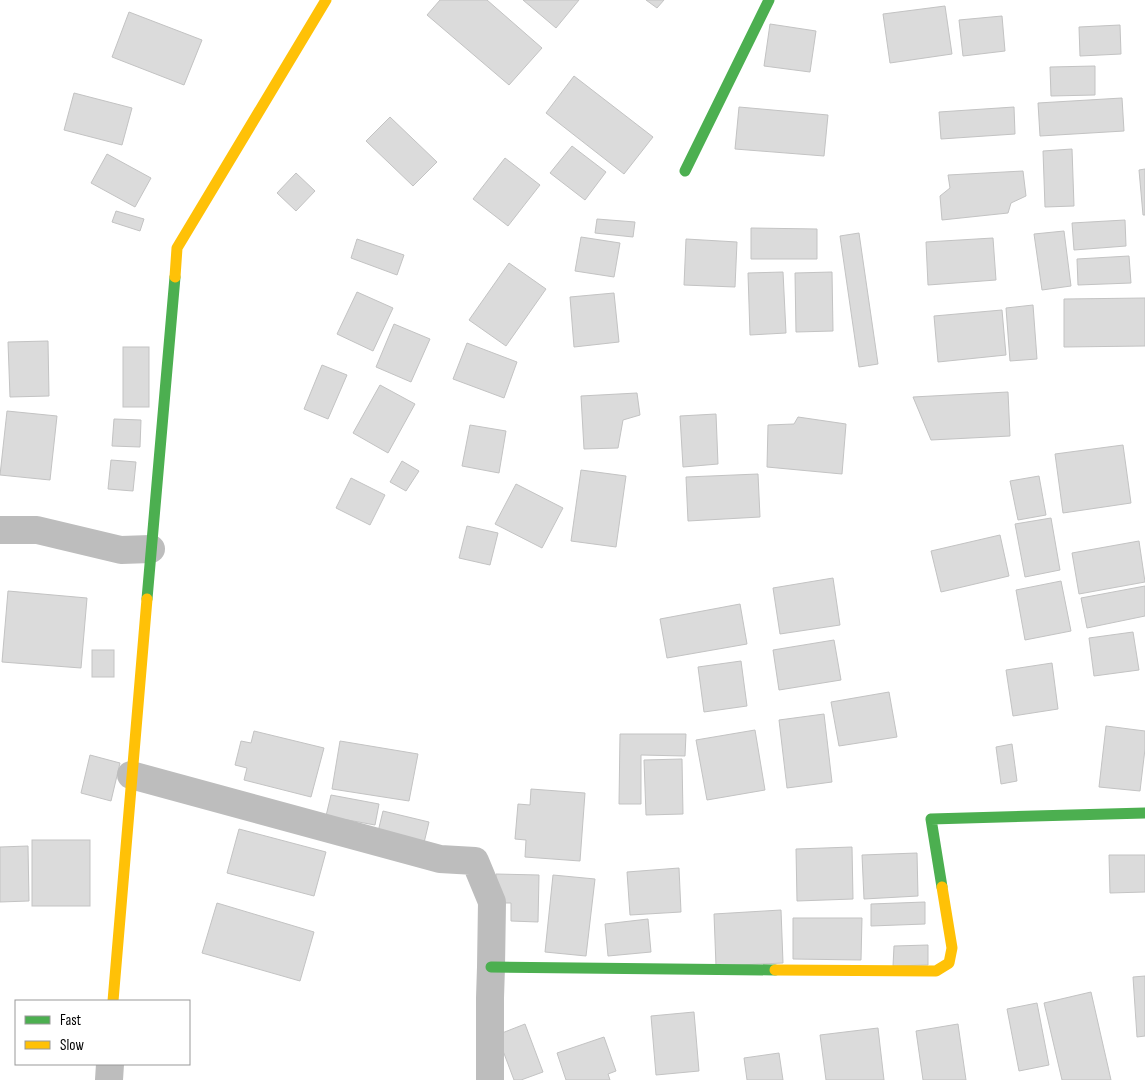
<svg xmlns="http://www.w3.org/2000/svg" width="1145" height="1080" font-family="'Sofia Sans Condensed',sans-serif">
<rect width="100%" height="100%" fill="#fff"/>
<g fill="#dbdbdb" stroke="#c3c3c3">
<path d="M 440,0 L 487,0 L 542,48 L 509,85 L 427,15 Z"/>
<path d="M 523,0 L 579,0 L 556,28 Z"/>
<path d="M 646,0 L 664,0 L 657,8 Z"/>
<path d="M 945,6 L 952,54 L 890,63 L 883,14 Z"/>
<path d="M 129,12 L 202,40 L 184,85 L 112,57 Z"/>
<path d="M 1002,16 L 1005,51 L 963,56 L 959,20 Z"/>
<path d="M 770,24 L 816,31 L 810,72 L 764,66 Z"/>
<path d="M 1120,25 L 1121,54 L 1080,56 L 1079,27 Z"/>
<path d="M 1095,66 L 1095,95 L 1051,96 L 1050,67 Z"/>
<path d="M 574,76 L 653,137 L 624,174 L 546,113 Z"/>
<path d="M 74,93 L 132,108 L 122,145 L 64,130 Z"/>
<path d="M 1122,98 L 1124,131 L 1040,136 L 1038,103 Z"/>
<path d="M 739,107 L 828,115 L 824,156 L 735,149 Z"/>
<path d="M 1014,107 L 1015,134 L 941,139 L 939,112 Z"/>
<path d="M 390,117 L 437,162 L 413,186 L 366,141 Z"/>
<path d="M 572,146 L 606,172 L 585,200 L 550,173 Z"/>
<path d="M 1072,149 L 1074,206 L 1045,207 L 1043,151 Z"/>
<path d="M 107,154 L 151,178 L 135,207 L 91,183 Z"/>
<path d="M 505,158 L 540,185 L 508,226 L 473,199 Z"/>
<path d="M 1145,169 L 1145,215 L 1143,215 L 1139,170 Z"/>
<path d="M 1023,171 L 1026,196 L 1011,203 L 1008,213 L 942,220 L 940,196 L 950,188 L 948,175 Z"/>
<path d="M 296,173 L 315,191 L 296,211 L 277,193 Z"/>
<path d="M 116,211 L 144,219 L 140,231 L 112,222 Z"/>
<path d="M 597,219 L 635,222 L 633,237 L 595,233 Z"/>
<path d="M 1125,220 L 1126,246 L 1074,250 L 1072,223 Z"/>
<path d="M 751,228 L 817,229 L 817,259 L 751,259 Z"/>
<path d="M 1064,231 L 1071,286 L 1042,290 L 1034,234 Z"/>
<path d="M 859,233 L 878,364 L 859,367 L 840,236 Z"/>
<path d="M 581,237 L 620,243 L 614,277 L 575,271 Z"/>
<path d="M 993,238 L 996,280 L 928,285 L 926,242 Z"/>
<path d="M 357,239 L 404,255 L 397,275 L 351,258 Z"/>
<path d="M 686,239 L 737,242 L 735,287 L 684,285 Z"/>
<path d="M 1129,256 L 1131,283 L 1078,285 L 1077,259 Z"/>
<path d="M 509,263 L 546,289 L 506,346 L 469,320 Z"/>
<path d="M 783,272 L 786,333 L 750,335 L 748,273 Z"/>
<path d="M 832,272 L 833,331 L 796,332 L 795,273 Z"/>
<path d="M 357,292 L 393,308 L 373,351 L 337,334 Z"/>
<path d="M 614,293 L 619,342 L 574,347 L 570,297 Z"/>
<path d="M 1145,298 L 1145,346 L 1064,347 L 1064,299 Z"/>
<path d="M 1033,305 L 1037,359 L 1010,361 L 1006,308 Z"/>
<path d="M 1002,310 L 1006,355 L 938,362 L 934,316 Z"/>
<path d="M 394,324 L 430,339 L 411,382 L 376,367 Z"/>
<path d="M 48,341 L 49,396 L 10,397 L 8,342 Z"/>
<path d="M 467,343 L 517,362 L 504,398 L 453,379 Z"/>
<rect x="123" y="347" width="26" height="60"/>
<path d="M 322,365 L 347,375 L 328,419 L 304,409 Z"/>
<path d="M 380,385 L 415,404 L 388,453 L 353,433 Z"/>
<path d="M 1008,392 L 1010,436 L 931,440 L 913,397 Z"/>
<path d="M 637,393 L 640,415 L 623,420 L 618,448 L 584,449 L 581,396 Z"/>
<path d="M 7,411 L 57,416 L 50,480 L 0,475 Z"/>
<path d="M 716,414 L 718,464 L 683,467 L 680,416 Z"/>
<path d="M 798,417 L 846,424 L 842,474 L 767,467 L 768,425 L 794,424 Z"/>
<path d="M 114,419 L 141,420 L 140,447 L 112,446 Z"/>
<path d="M 470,425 L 506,431 L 499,473 L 462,466 Z"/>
<path d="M 1123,445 L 1131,503 L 1063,513 L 1055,454 Z"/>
<path d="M 111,460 L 136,462 L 133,491 L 108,489 Z"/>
<path d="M 402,461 L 419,471 L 406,491 L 390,482 Z"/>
<path d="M 581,470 L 626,476 L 616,547 L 571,541 Z"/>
<path d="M 758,474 L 760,517 L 688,521 L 686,477 Z"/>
<path d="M 1039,476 L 1046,515 L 1018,520 L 1010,481 Z"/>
<path d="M 351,478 L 385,495 L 370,525 L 336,508 Z"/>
<path d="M 516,484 L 563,508 L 542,548 L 495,524 Z"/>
<path d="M 1051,518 L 1060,570 L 1025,577 L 1015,524 Z"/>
<path d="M 467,526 L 498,533 L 490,565 L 459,558 Z"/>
<path d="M 1000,535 L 1009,576 L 941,592 L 931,551 Z"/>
<path d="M 1139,541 L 1145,582 L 1079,594 L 1072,553 Z"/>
<path d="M 833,578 L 840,625 L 780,634 L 773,588 Z"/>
<path d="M 1061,581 L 1071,631 L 1025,640 L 1016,590 Z"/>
<path d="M 1145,586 L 1145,616 L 1087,628 L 1081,598 Z"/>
<path d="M 8,591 L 87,598 L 81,668 L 2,662 Z"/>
<path d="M 740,604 L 747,644 L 667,658 L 660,619 Z"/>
<path d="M 1133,632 L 1139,670 L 1094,676 L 1089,638 Z"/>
<path d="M 834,640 L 841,680 L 779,690 L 773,650 Z"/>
<rect x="92" y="650" width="22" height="27"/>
<path d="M 741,661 L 747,706 L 704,712 L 698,667 Z"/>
<path d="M 1052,663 L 1058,709 L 1013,716 L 1006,670 Z"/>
<path d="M 889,692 L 897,737 L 839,746 L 831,702 Z"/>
<path d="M 824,714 L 832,782 L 787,788 L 779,720 Z"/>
<path d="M 1106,726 L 1145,731 L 1145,749 L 1140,791 L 1099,787 Z"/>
<path d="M 755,730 L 765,790 L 707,800 L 696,740 Z"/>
<path d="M 254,731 L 324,748 L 311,797 L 244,780 L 247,768 L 235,765 L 241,741 L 251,743 Z"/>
<path d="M 620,734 L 686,734 L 685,756 L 641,755 L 641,804 L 619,804 Z"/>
<path d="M 340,741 L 418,754 L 409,801 L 332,789 Z"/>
<path d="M 1012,744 L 1017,781 L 1001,784 L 996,747 Z"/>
<path d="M 90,755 L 120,763 L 111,801 L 81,793 Z"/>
<path d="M 682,759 L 683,814 L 646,815 L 644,760 Z"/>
<path d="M 531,789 L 585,793 L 580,861 L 525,857 L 526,840 L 515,839 L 518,804 L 530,805 Z"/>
<path d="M 331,795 L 379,804 L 375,825 L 326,816 Z"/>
<path d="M 383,811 L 429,822 L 423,847 L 377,836 Z"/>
<path d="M 239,829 L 326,852 L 314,896 L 227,873 Z"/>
<rect x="32" y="840" width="58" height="66"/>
<path d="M 28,846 L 29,901 L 0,902 L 0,847 Z"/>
<path d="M 852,847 L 853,899 L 797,901 L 796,849 Z"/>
<path d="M 917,853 L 918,896 L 864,899 L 862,855 Z"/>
<path d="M 1109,855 L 1145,855 L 1145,892 L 1110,893 Z"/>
<path d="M 679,868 L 681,912 L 630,915 L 627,872 Z"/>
<path d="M 496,874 L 539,875 L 538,922 L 511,921 L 511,903 L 496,903 Z"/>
<path d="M 553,875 L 595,879 L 586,956 L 545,952 Z"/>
<path d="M 925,902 L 925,924 L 871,926 L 871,904 Z"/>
<path d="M 217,903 L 314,932 L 300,981 L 202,953 Z"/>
<path d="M 781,910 L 783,963 L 716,966 L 714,914 Z"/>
<path d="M 793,918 L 862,918 L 861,960 L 793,959 Z"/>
<path d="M 648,919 L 651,952 L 608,956 L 605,924 Z"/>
<path d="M 928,945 L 928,965 L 893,966 L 894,946 Z"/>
<path d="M 1145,976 L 1145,1036 L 1137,1037 L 1133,977 Z"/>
<path d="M 1091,992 L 1111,1080 L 1062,1080 L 1044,1003 Z"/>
<path d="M 1037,1003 L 1049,1065 L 1019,1071 L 1007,1009 Z"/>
<path d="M 694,1012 L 699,1071 L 656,1075 L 651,1016 Z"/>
<path d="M 525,1024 L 543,1072 L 521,1080 L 514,1080 L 497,1035 Z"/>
<path d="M 958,1024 L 966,1080 L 923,1080 L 916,1031 Z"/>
<path d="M 878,1028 L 884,1080 L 826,1080 L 820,1035 Z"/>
<path d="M 604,1037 L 616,1071 L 608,1074 L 610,1080 L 566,1080 L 557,1053 Z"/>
<path d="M 779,1053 L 783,1080 L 747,1080 L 744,1058 Z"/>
</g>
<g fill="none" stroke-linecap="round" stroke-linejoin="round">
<g stroke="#bdbdbd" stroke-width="28">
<path d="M 0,530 L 37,530 L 121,550 L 151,549"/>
<path d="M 131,775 L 440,859 L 475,861 L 492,902 L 491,967 L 490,998 L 490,1080"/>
<path d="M 109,1080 L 110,1064"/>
</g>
<g stroke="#4caf50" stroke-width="11">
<path d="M 685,171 L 769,0"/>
<path d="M 147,599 L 175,277"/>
<path d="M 942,887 L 931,819 L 1145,813"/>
<path d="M 491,967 L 775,970"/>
</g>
<g stroke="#ffc107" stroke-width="11">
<path d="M 175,277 L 177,248 L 326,0"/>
<path d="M 775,970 L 936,971 L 949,963 L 952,948 L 942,887"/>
<path d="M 113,1001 L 147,599"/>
</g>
</g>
<rect x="15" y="1000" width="175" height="65" fill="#ffffff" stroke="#999999"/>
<rect x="25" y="1016" width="25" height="8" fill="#4caf50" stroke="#999999"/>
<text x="60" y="1025" font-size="15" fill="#000000">Fast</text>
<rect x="25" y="1041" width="25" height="8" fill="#ffc107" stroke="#999999"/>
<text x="60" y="1050" font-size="15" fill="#000000">Slow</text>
</svg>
